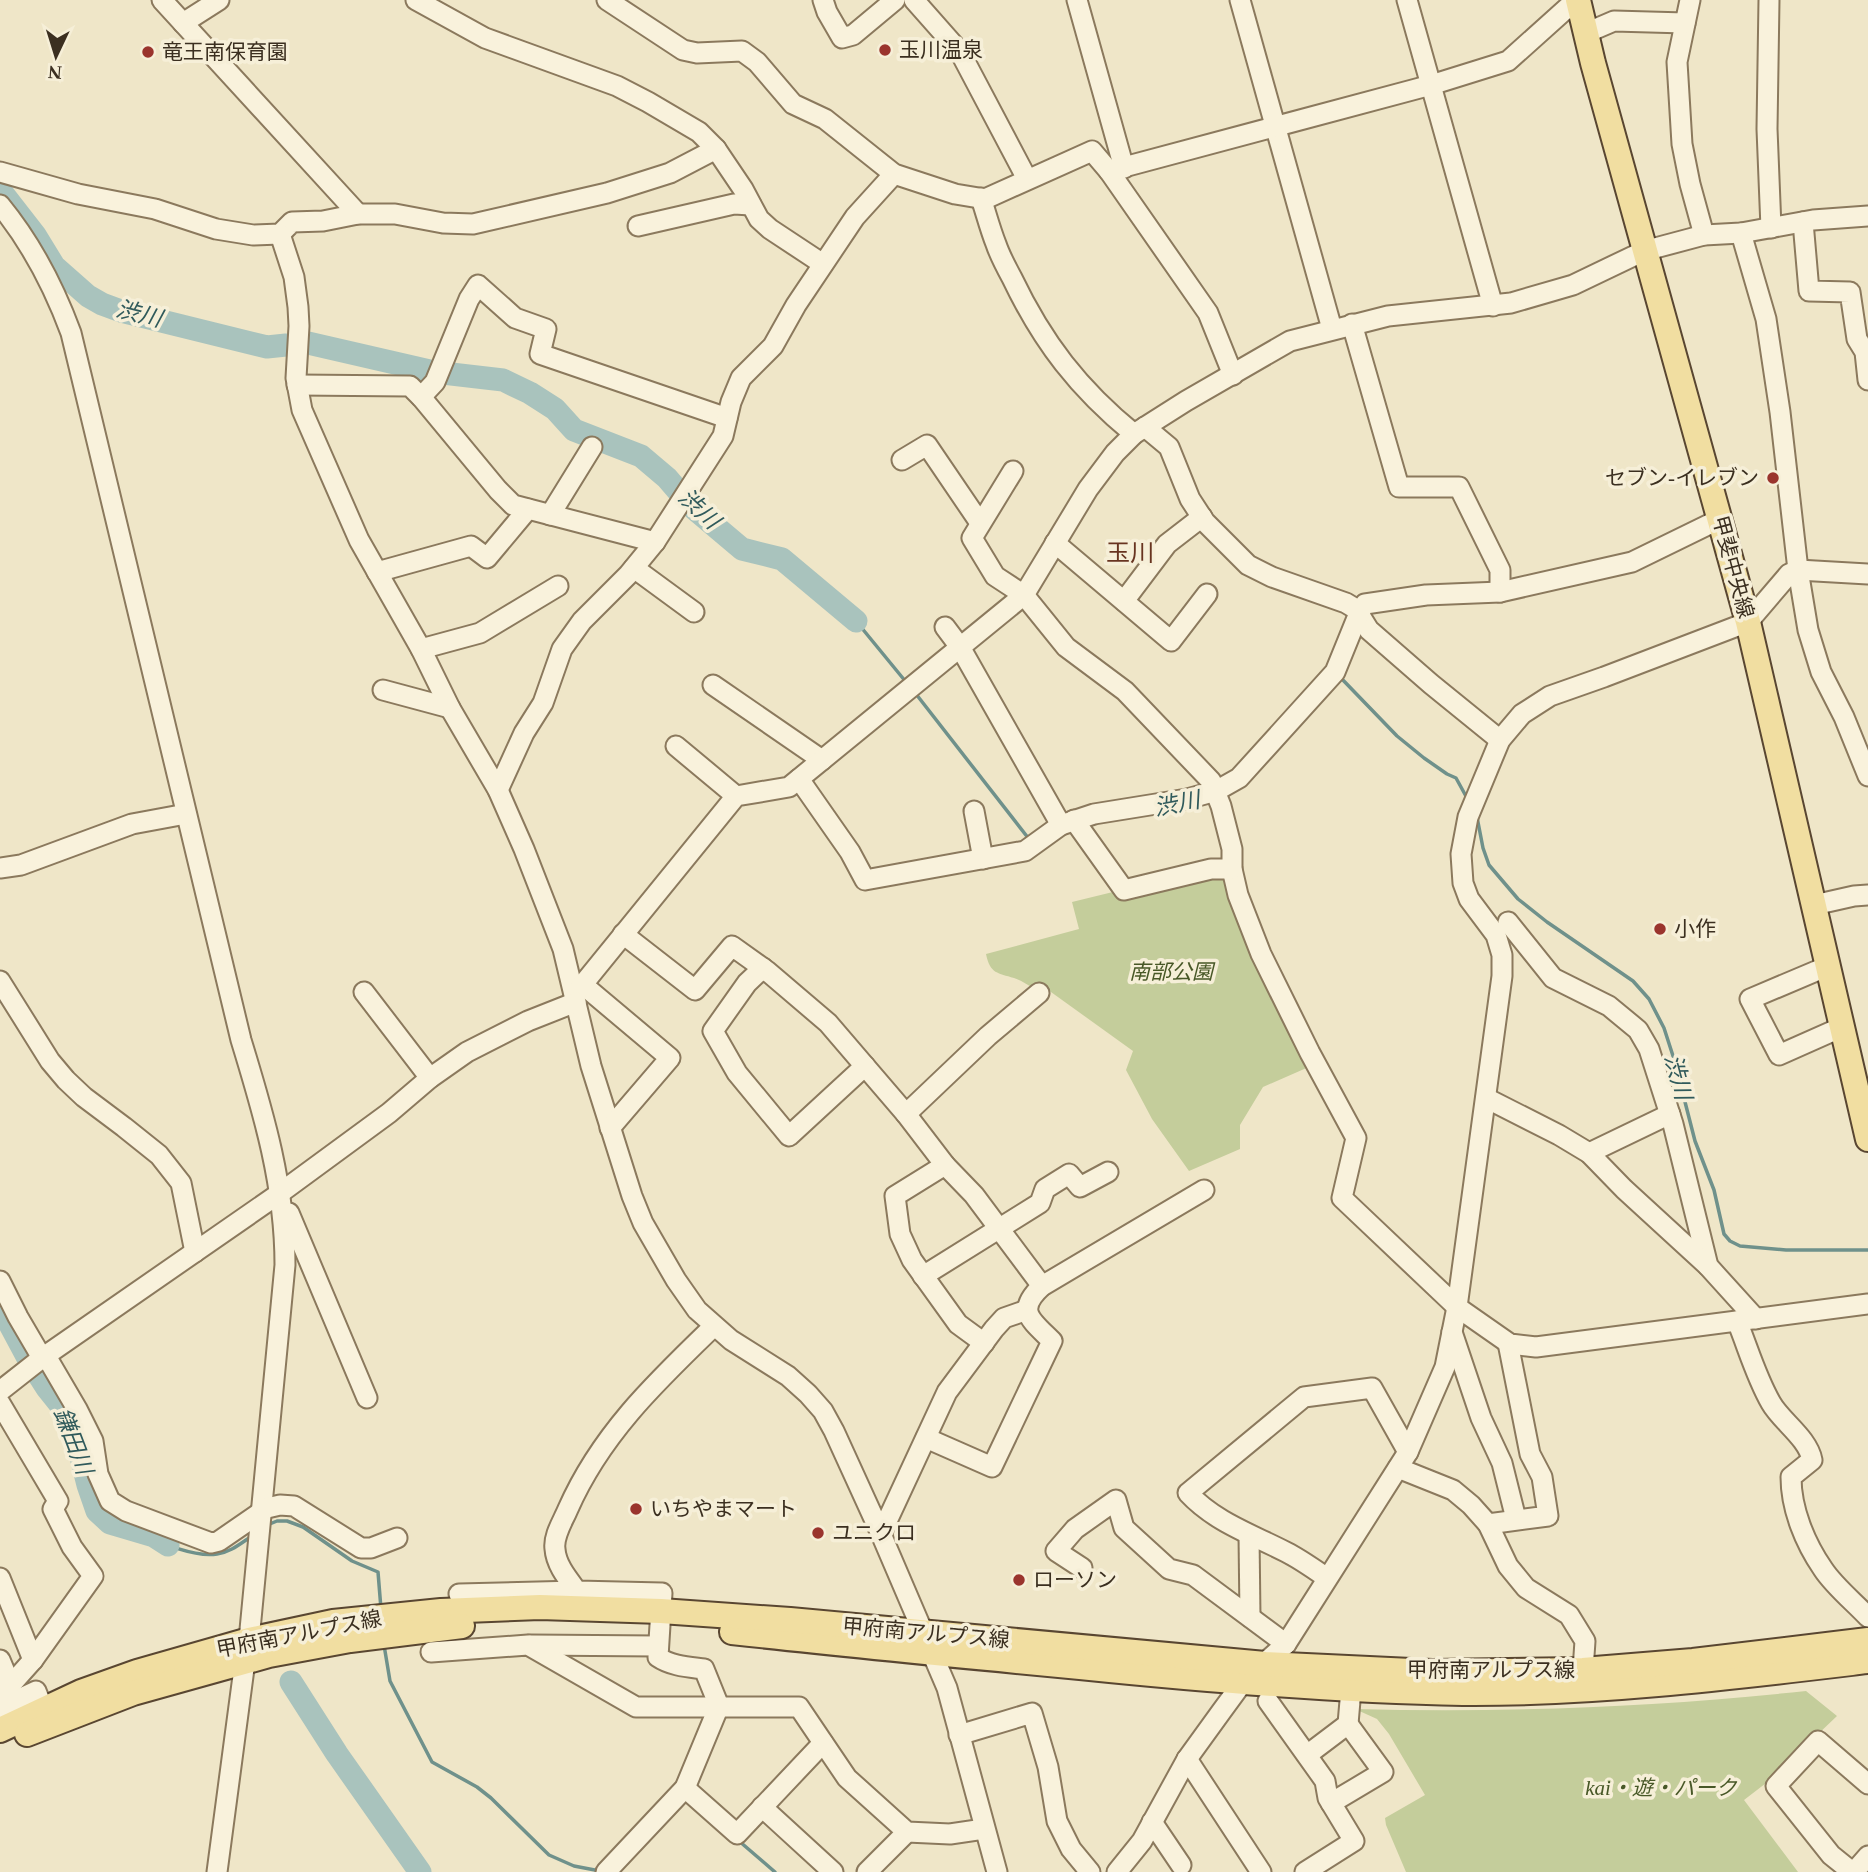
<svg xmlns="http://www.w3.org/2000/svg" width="1868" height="1872" font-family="'Times New Roman','Noto Sans JP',serif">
<rect width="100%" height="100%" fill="#efe6c8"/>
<g fill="#c4cd9b">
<path d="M 1221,876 L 1230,883 L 1311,1066 L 1263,1087 L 1240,1125 L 1240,1149 L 1189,1171 L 1152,1119 L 1126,1070 L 1133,1051 L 1044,987 L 1035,989 C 1028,985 1021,980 1014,978 C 998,973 990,974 986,954 L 1079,929 L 1072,902 L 1117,891 Z"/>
<path d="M 1806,1691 L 1837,1716 L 1770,1780 L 1744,1800 L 1798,1872 L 1406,1872 L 1386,1825 L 1385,1818 L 1425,1795 L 1389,1734 L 1377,1719 L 1355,1709 C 1506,1713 1656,1707 1806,1691 Z"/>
</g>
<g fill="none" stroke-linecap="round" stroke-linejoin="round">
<g stroke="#6f918b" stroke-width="3.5">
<path d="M 856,621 L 906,682"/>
<path d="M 1340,677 L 1397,736 L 1424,758 L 1447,774 L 1456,778 L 1467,798"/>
<path d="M 916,694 L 1029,839"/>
<path d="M 1477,817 L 1483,848 L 1489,865 L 1518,899 L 1547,922 L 1633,981 L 1649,999 L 1664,1028 L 1674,1059 L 1695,1141 L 1714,1190 L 1724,1234 L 1730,1241 L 1740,1246 L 1786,1250 L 1868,1250"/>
<path d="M 267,1525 L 277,1521 L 287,1521 L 303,1527 L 352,1561 L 378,1572 L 381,1609"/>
<path d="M 136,1532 C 157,1541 194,1558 217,1554 C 231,1552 241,1543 252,1536"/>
<path d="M 384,1645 L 390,1681 L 432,1762 L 477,1787 L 491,1798 L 549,1855 L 574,1866 L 600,1871"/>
<path d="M 739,1841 L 775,1872"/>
</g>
<g stroke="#a9c3bd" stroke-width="23">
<path d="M 0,190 L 35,235 L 54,266 L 88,296 L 102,304 L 121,311 L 267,347 L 286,345"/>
<path d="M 308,343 L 434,372 L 503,380 L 530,393 L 555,409 L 574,430 L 641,456 L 667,478 L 691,506 L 742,549 L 782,559 L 856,621"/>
<path d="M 0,1306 L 29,1360 L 47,1388 L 67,1413 L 78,1445 L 88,1485 L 97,1511 L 110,1523 L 154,1536 L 168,1545"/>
<path d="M 291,1682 L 337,1754 L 420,1872"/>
</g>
<defs>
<g id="minor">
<path d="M 162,0 L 358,214"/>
<path d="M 416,0 L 485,38 L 617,86 L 648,102 L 699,132 L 716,149 L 743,189 L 759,219 L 770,229 L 823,264"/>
<path d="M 607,0 L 683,50 L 697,53 L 742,51 L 757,62 L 793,104 L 825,119 L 894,174 L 955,194 L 985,199 L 1092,151 L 1109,171 L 1208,313 L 1233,375"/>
<path d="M 823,0 L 827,12 L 842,38 L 853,35 L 895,0"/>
<path d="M 914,0 L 960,52 L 1027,179"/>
<path d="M 1077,0 L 1124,168"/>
<path d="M 1240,0 L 1332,329"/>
<path d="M 1407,0 L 1493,306"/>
<path d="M 1690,0 L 1677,62 L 1682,144 L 1690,184 L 1704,235"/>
<path d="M 1769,0 L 1767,129 L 1771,228"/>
<path d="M 183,23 L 219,0"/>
<path d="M 1586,33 L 1614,21 L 1685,23"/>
<path d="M 1109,171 L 1431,85 L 1508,61 L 1576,0"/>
<path d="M 0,172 L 78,194 L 155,209 L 216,229 L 253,235 L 280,234 L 292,222 L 323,221 L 358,214 L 395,214 L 443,223 L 473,224 L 607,193 L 670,173 L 716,149"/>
<path d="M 981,198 C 986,213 990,229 996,244 C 1000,256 1006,267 1012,278 C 1043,343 1079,389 1134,434"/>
<path d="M 0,205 C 32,244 54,287 71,333 L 241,1040 C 264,1115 285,1186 285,1265 L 249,1640 L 245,1661 L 217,1872"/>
<path d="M 1803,222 L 1809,291 L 1850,292 L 1857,339 L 1865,352 L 1868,380"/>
<path d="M 638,226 L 734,204 L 751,205"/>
<path d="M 1741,233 L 1766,319 L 1780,412 L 1798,570 L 1808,630 L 1821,672 L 1844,717 L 1868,776"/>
<path d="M 280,234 L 294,277 L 298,307 L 299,326 L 296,378 L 302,410 L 359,540 L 421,649 L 450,708 L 498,790 L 524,849 L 563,949 L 591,1066 L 632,1196 L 643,1223 L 676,1280 L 697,1310 L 731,1340 L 788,1376 L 808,1394 L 823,1411 L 834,1431 L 881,1534 L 947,1688 L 997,1872"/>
<path d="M 1352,324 L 1399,487 L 1459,487 L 1500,570 L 1500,592"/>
<path d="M 297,385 L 410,386 L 421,397 L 498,490 L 513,505 L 655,542"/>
<path d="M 421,397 L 435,382 L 469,299 L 478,285 L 515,318 L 546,329 L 540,354 L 727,418"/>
<path d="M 1145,427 L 1169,447 L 1190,499 L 1205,522 L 1248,565 L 1272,577 L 1346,603 L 1356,609 L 1369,630 L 1431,684 L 1500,740"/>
<path d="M 902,460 L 927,445 L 980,523"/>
<path d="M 1013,471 L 972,538 L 995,576 L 1024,595 L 1066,647 L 1125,691 L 1211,781 L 1221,806 L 1232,849 L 1232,869 L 1238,895 L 1261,954 L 1310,1053 L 1356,1138 L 1342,1198 L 1457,1307 L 1510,1344 L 1536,1347 L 1868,1304"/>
<path d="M 550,515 L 592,447"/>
<path d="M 1055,543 L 1171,641 L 1207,594"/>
<path d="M 634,568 L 694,612"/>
<path d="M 377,572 L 471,546 L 487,558 L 528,509"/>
<path d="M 1124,601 L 1167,544 L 1202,517"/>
<path d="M 945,627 L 960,647 L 1061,825"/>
<path d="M 421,649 L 480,633 L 558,586"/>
<path d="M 713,685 L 822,760"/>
<path d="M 383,690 L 450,708"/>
<path d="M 676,746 L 736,796"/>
<path d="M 799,779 L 850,852 L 865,880 L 1025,851 L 1061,825 L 1094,814 L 1187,799 L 1216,791 L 1239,778 L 1335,672 L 1359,613 L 1365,604 L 1426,595 L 1500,592 L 1632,562 L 1720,519"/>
<path d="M 498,790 L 524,733 L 543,703 L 562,649 L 582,621 L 628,575 L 655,542 L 723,436 L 731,402 L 741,378 L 773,346 L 796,305 L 855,217 L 894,174"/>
<path d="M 974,811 L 983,859"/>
<path d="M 1074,820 L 1124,890 L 1211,869 L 1232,869"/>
<path d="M 0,868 L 21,865 L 132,824 L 186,814"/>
<path d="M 1814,905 L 1854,896 L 1868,895"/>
<path d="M 1508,922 L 1553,978 L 1609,1006 L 1638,1030 L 1649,1049 L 1673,1124 L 1708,1266 L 1756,1319"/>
<path d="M 623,934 L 695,990 L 732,946 L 767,971 L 828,1023 L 906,1114 L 945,1165 L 974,1195 L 1042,1286"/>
<path d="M 1828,966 L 1750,999 L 1779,1055 L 1842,1027"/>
<path d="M 763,968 L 747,983 L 713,1031 L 737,1073 L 789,1136 L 865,1066"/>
<path d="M 0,981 L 50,1061 L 66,1080 L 84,1097 L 124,1127 L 159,1155 L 181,1183 L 195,1252"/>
<path d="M 582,984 L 670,1058 L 610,1128"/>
<path d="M 364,992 L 430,1078"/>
<path d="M 575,994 L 736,796 L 789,787 L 1024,595 L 1088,489 L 1115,453 L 1134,434 L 1186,401 L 1290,341 L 1388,316 L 1511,303 L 1573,285 L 1644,251 L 1704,235 L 1741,233 L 1813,220 L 1868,216"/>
<path d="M 1486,1098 L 1559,1135 L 1589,1153 L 1624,1189 L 1708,1266"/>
<path d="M 906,1114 L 988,1036 L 1039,993"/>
<path d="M 1589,1153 L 1670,1114"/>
<path d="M 945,1165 L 895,1196 L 900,1234 L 912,1260 L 958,1324 L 984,1343"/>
<path d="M 289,1213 L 367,1398"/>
<path d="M 923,1276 L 1040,1203 L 1045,1189 L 1069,1174 L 1080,1187 L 1108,1172"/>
<path d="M 0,1281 L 18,1317 L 42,1358"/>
<path d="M 1737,1321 C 1748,1348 1756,1377 1771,1403 C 1781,1421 1808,1438 1812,1460 L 1791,1477 C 1791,1509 1805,1543 1823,1569 C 1834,1586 1854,1602 1868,1617"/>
<path d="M 1452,1332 L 1481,1418 L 1502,1463 L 1516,1519"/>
<path d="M 46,1356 L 77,1409 L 93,1441 L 98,1474 L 110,1501 L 126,1511 L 211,1543 L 219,1541 L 267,1508 L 280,1505 L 294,1506 L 361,1548 L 371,1548 L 397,1538"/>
<path d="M 0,1391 L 42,1358 L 280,1193 L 389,1113 L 430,1078 L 467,1052 L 528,1021 L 576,1002"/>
<path d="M 0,1403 L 58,1501 L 53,1509 L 72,1547 L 93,1576 L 33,1660 L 0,1697"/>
<path d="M 926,1438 L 992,1467 L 1052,1341 C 1031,1320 1015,1311 1042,1286 L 1204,1190"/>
<path d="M 1398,1468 L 1453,1490 L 1471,1505 L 1488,1524 L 1508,1566 L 1526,1588 L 1569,1615 L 1585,1641 L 1583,1670"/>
<path d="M 1488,1524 L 1548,1516 L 1542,1477 L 1530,1454 L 1508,1343"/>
<path d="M 881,1534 L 947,1392 L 994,1329 L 1004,1318 L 1027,1310"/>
<path d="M 1249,1535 L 1250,1617"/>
<path d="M 1082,1568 L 1056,1551 L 1075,1529 L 1116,1500 L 1124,1528 L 1169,1569 L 1193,1575 L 1286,1644"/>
<path d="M 0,1578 L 33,1660"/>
<path d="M 1327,1578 C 1314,1569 1300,1559 1286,1552 C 1251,1534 1215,1522 1188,1493 L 1304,1397 L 1372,1388 L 1408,1452"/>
<path d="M 459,1594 L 577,1591"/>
<path d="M 530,1645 L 658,1646"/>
<path d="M 431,1652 L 528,1645 L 636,1707 L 799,1707 L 847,1778 L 907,1832 L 950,1834 L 984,1829"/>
<path d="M 0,1660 L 10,1684"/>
<path d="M 1268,1701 L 1325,1781 L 1328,1798 L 1354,1841 L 1305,1872"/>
<path d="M 0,1708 L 36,1691 L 48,1721"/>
<path d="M 959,1735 L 1032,1713 L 1048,1767 L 1057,1821 L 1071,1849 L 1090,1872"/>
<path d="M 1307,1755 L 1348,1724 L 1351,1689"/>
<path d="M 1187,1759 L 1261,1872"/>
<path d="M 685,1788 L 737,1834 L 823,1743"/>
<path d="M 1331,1803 L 1383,1772 L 1348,1724"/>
<path d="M 762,1807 L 833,1872"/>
<path d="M 1152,1822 L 1181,1865"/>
<path d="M 606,1872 L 685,1788 L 719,1706 L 704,1669 C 689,1667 671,1666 658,1657 L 662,1593 L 577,1591 C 568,1579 556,1565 555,1549 C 553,1536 563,1521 568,1509 C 601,1434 656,1382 714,1326"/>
<path d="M 867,1872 L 907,1832"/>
<path d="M 1117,1872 L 1142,1841 L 1187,1759 L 1221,1712 L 1243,1682 L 1286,1644 L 1408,1452 L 1445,1367 L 1457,1307 L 1502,976 L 1502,955 L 1496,935 L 1469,899 L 1463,883 L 1461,854 L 1468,817 L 1500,740 L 1522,714 L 1550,696 L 1604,677 L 1748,622 L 1789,574 L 1798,570 L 1868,574"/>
<path d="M 1852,1872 L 1831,1855 L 1776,1786 L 1818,1741 L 1868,1784"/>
<path d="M 1854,1872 L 1868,1856"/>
</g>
<g id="major">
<path d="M 1578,0 L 1593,63 L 1748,622 L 1868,1139"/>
<path d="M 732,1632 C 848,1645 964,1656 1080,1667 C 1207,1680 1335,1691 1463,1693 C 1598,1694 1734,1677 1868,1661"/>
<path d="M 0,1730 L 81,1692 L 137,1672 L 249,1640 L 333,1622 L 441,1611 L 540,1607 L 661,1611 L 790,1620 L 1265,1664 L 1432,1672 L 1583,1670 L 1693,1661 L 1868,1640"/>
<path d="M 27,1734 L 133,1693 L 269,1655 L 350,1640 L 462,1626"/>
</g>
</defs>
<use href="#minor" stroke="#8b795d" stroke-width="23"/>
<use href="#major" stroke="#594631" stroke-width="28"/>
<use href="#minor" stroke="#f9f2dc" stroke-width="19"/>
<use href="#major" stroke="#f1dea1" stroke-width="24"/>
</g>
<g fill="#9a342d" stroke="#f6efd8" stroke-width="2.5">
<circle cx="885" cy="50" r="7"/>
<circle cx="148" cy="52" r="7"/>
<circle cx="1773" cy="478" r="7"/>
<circle cx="1660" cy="929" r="7"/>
<circle cx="636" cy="1509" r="7"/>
<circle cx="818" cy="1533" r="7"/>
<circle cx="1019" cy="1580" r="7"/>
</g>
<g text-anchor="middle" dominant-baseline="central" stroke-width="7" stroke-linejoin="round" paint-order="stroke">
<g font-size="21" fill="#3b2f20" stroke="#f6efd8" text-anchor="start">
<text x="899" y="50">玉川温泉</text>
<text x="162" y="52">竜王南保育園</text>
<text x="1759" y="478" text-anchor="end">セブン-イレブン</text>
<text x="1674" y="929">小作</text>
<text x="650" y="1509">いちやまマート</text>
<text x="832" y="1533">ユニクロ</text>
<text x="1033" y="1580">ローソン</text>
</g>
<g font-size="21" fill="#3b2f20" stroke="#f6efd8">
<text transform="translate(1733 567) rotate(75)">甲斐中央線</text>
<text transform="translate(926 1633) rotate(5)">甲府南アルプス線</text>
<text transform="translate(299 1634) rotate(-11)">甲府南アルプス線</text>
<text x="1491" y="1670">甲府南アルプス線</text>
</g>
<g font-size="21" font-style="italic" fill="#485827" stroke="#f6efd8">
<text x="1171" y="972">南部公園</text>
<text x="1661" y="1788">kai・遊・パーク</text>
</g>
<g font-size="23" font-style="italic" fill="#305a5b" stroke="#f6efd8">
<text transform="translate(139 314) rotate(14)">渋川</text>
<text transform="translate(699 509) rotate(43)">渋川</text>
<text transform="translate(1177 804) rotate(-11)">渋川</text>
<text transform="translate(1678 1077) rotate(75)">渋川</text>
<text transform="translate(73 1441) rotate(69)">鎌田川</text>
</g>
<g font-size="24" fill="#683420" stroke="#f6efd8">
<text x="1130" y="553">玉川</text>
</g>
</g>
<g transform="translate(56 56) rotate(184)" stroke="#f6efd8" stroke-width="5" paint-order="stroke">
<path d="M0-5L12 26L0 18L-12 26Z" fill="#3b2f20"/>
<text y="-10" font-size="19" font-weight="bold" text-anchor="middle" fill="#3b2f20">N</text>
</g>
</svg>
